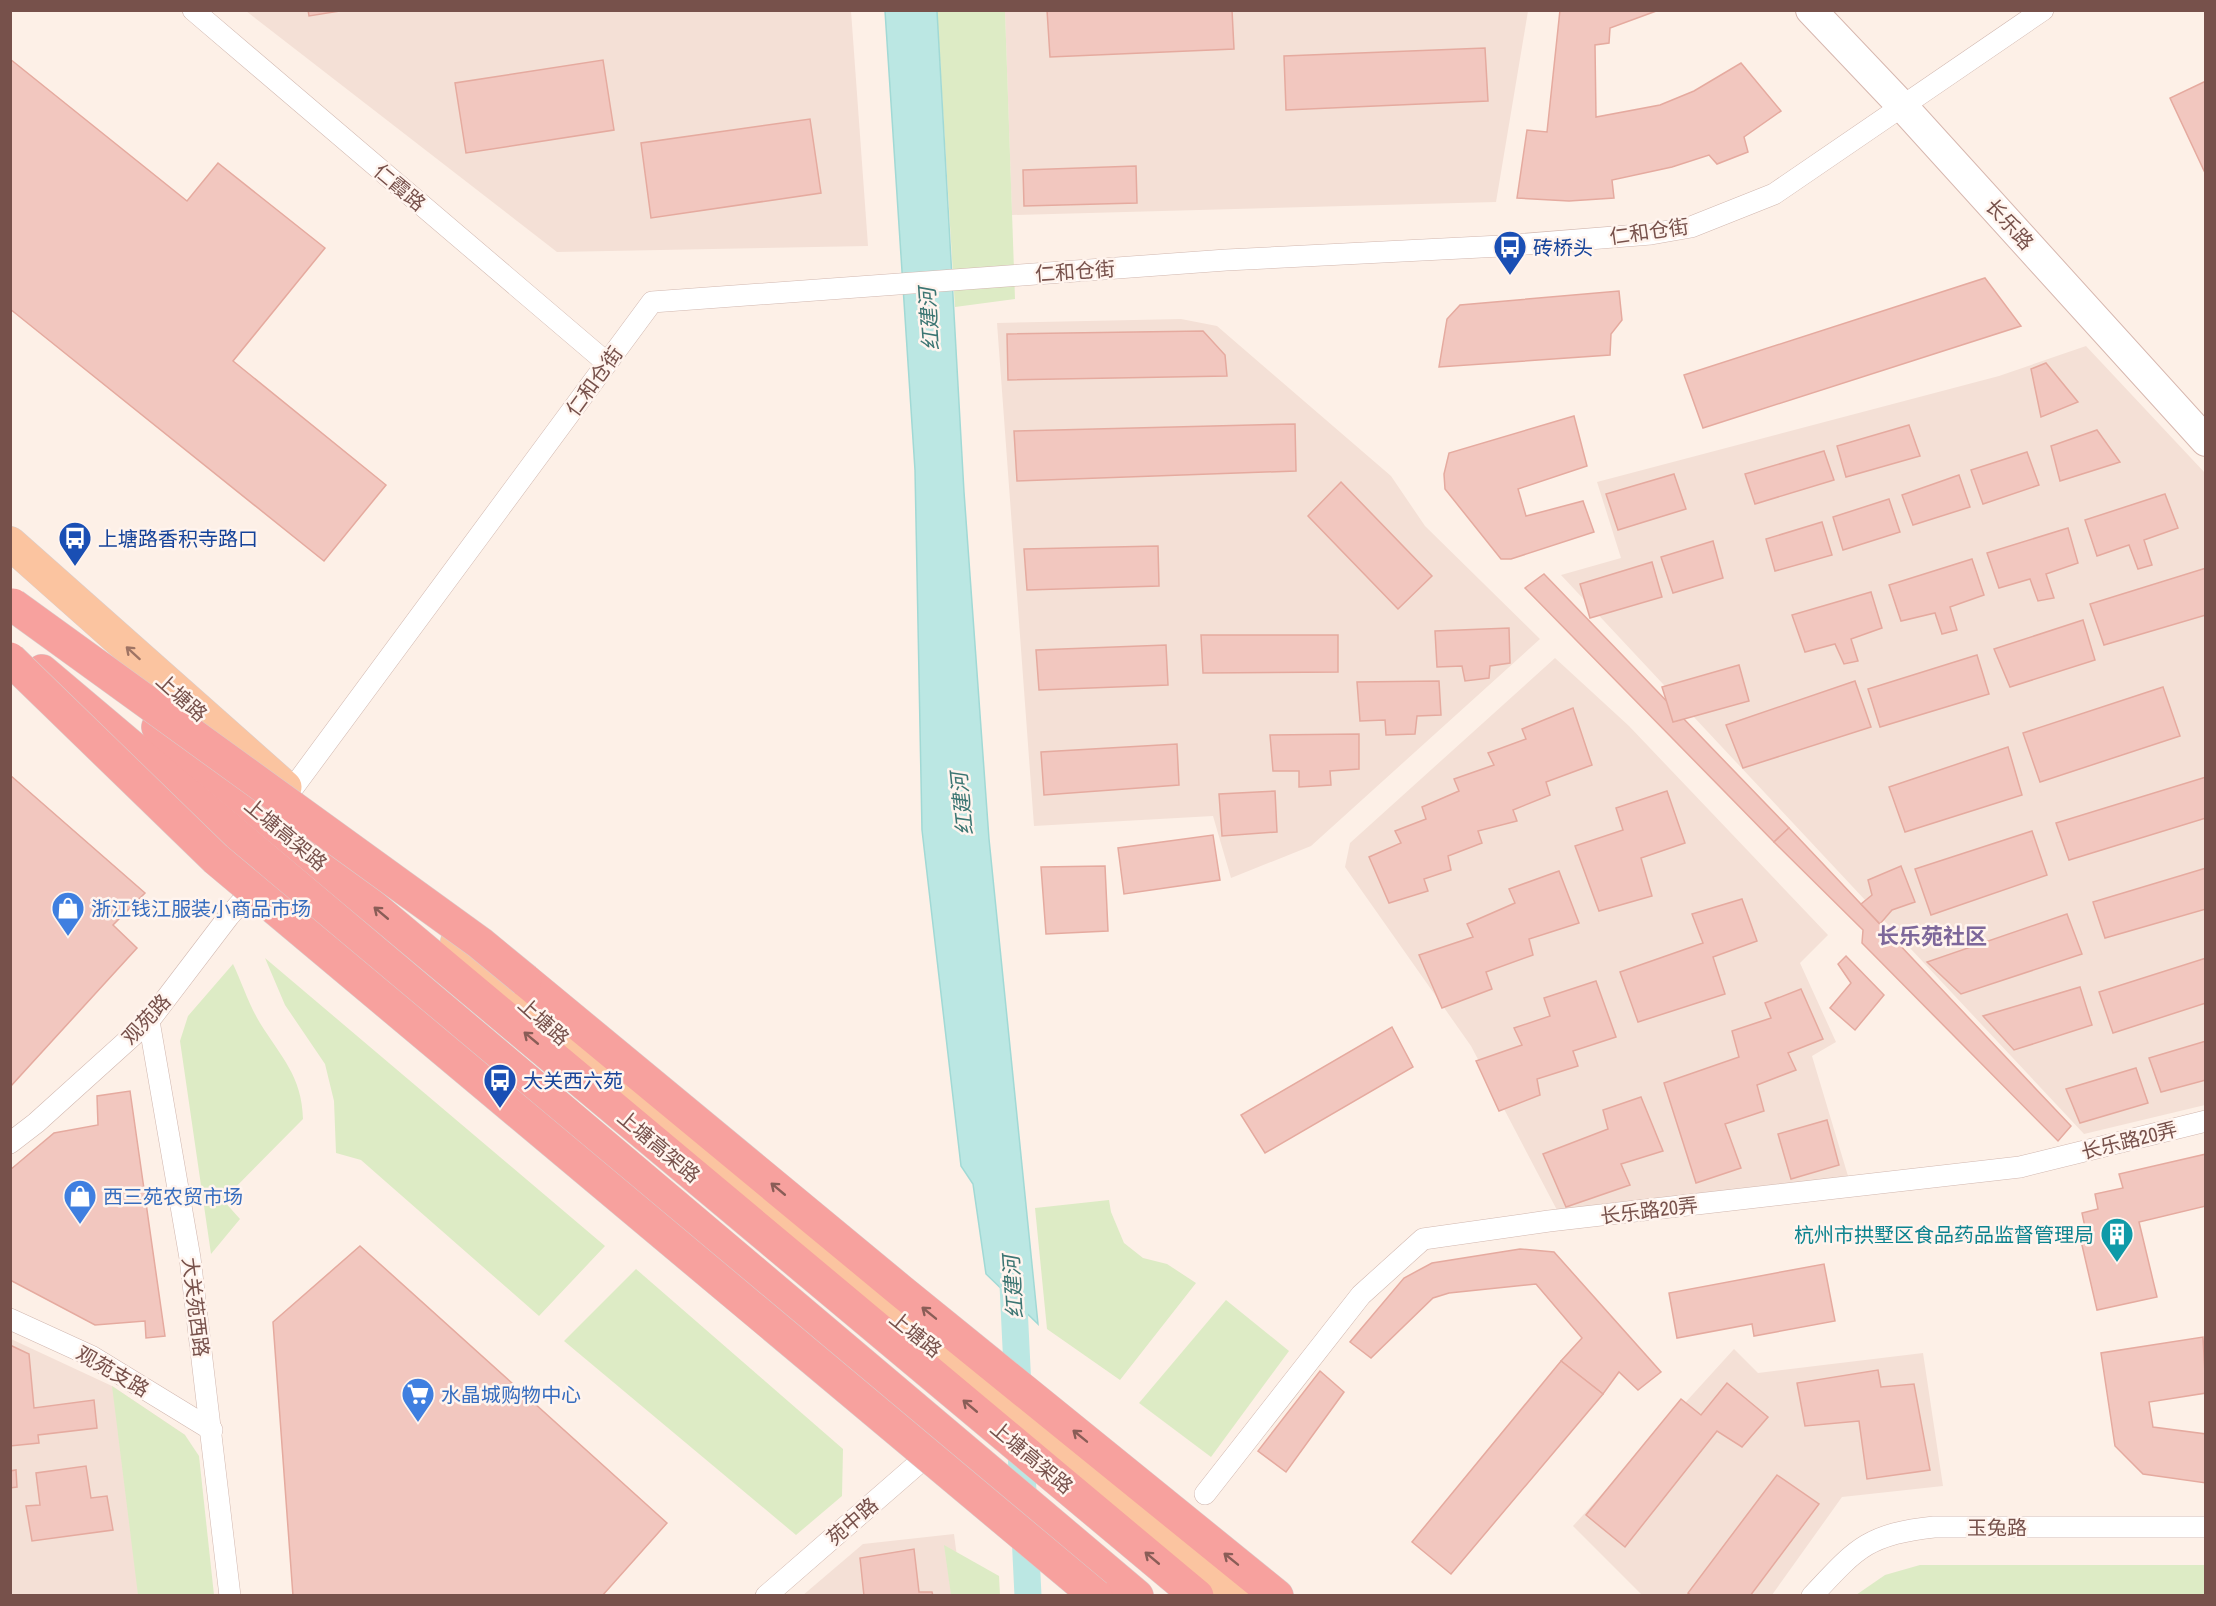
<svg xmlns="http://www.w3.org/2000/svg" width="2216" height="1606" font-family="'Archivo Narrow','Noto Sans SC',sans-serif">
<rect width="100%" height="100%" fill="#fdf0e7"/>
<g fill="#f4e0d6">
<path d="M 246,11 L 851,11 L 868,246 L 557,252 Z"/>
<path d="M 1005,11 L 1528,11 L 1496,202 L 1012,215 Z"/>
<path d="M 1181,319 L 1217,326 L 1391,476 L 1425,526 L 1540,639 L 1311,846 L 1231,878 L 1213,816 L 1034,826 L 997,323 Z"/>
<path d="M 2086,346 L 2205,473 L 2205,1105 L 2084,1134 L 1561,575 L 1621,558 L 1597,482 L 1999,376 Z"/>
<path d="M 1555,658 L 1629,726 L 1828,935 L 1800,963 L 1836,1042 L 1812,1056 L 1848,1176 L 1558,1212 L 1471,1046 L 1345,867 L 1350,843 Z"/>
<path d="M 11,1339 L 112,1386 L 185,1435 L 203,1595 L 11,1596 Z"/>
<path d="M 1734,1349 L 1758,1373 L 1923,1353 L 1943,1486 L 1842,1497 L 1772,1595 L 1642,1595 L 1573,1526 Z"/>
<path d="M 954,1534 L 962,1595 L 802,1596 L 863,1544 Z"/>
</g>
<g fill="#ddebc5">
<path d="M 937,11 L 1005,11 L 1015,299 L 955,307 Z"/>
<path d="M 265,958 L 605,1246 L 539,1316 L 361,1160 L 336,1153 L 334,1101 L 325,1064 L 285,1005 Z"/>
<path d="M 233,964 C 242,983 249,1005 260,1023 C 281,1057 302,1076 303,1119 L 223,1200 L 240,1219 L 211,1254 L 180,1041 L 188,1016 Z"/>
<path d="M 1109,1200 L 1111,1212 L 1124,1243 L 1143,1258 L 1167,1264 L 1196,1283 L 1120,1380 L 1047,1329 L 1035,1208 Z"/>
<path d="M 636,1269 L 843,1449 L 842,1496 L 796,1535 L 564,1341 Z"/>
<path d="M 1226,1300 L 1289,1351 L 1211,1457 L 1139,1403 Z"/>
<path d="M 112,1386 L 185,1435 L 199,1456 L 214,1595 L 138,1595 Z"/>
<path d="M 944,1545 L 999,1576 L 1000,1595 L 951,1595 Z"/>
<path d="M 1920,1565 L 2205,1565 L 2205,1595 L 1856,1595 L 1885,1575 Z"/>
</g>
<path fill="#bbe7e3" stroke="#a1d9d5" stroke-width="1.5" d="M 885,11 L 937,11 L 964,492 L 989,839 L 1038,1324 L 986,1274 L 973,1184 L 961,1166 L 922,830 L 915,470 Z"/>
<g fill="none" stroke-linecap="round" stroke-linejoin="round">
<path stroke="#bbe7e3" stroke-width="27" d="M 1012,1264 L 1028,1596"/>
</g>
<g fill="#f2c7bf" stroke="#e5aa9f" stroke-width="1.5">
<path d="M 308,10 L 346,10 L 309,16 Z"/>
<path d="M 1047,10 L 1232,10 L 1234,49 L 1050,57 Z"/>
<path d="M 1560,10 L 1659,10 L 1610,28 L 1609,43 L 1595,45 L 1596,117 L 1660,105 L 1694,91 L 1741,63 L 1781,111 L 1744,137 L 1748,152 L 1717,164 L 1709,155 L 1672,167 L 1612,180 L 1614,198 L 1569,201 L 1517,198 L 1527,130 L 1547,132 Z"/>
<path d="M 1485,48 L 1488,101 L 1286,110 L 1284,56 Z"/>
<path d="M 10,59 L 187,201 L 218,163 L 325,248 L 233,361 L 386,485 L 324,561 L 10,309 Z"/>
<path d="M 603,60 L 614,130 L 466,153 L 455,83 Z"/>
<path d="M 2206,81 L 2206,175 L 2170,98 Z"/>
<path d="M 810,119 L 821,193 L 651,218 L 641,143 Z"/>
<path d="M 1136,166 L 1137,203 L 1024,206 L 1023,170 Z"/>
<path d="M 1985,278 L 2021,326 L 1703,428 L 1684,375 Z"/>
<path d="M 1619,291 L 1622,320 L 1611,334 L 1610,355 L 1439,367 L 1447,319 L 1460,305 Z"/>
<path d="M 1203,331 L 1225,355 L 1227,376 L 1008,380 L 1007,334 Z"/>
<path d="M 2046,363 L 2078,402 L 2041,417 L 2031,369 Z"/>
<path d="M 1574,416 L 1587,466 L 1518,489 L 1526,516 L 1583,501 L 1594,532 L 1511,559 L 1501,559 L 1445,489 L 1444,474 L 1449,453 Z"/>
<path d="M 1295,424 L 1296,471 L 1017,481 L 1014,431 Z"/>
<path d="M 1909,425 L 1920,456 L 1846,477 L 1837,446 Z"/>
<path d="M 2097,430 L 2120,462 L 2060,481 L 2051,446 Z"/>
<path d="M 1824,451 L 1834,480 L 1755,504 L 1745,474 Z"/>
<path d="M 2027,452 L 2039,485 L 1983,504 L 1971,470 Z"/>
<path d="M 1674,474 L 1686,509 L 1618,530 L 1606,494 Z"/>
<path d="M 1959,475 L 1970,507 L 1913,525 L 1902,495 Z"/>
<path d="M 1341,482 L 1432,576 L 1398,609 L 1308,516 Z"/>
<path d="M 2165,494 L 2178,528 L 2144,540 L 2152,565 L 2138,569 L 2129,545 L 2097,556 L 2085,520 Z"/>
<path d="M 1889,499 L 1900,532 L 1843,550 L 1833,517 Z"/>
<path d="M 1822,522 L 1832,555 L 1775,571 L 1766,539 Z"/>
<path d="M 2068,528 L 2078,563 L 2046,574 L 2054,598 L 2038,601 L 2030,579 L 1999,588 L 1987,553 Z"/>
<path d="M 1713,541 L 1723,578 L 1673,593 L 1661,557 Z"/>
<path d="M 1158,546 L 1159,586 L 1027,590 L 1024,549 Z"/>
<path d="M 1972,559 L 1984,595 L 1950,607 L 1957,630 L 1942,634 L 1935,613 L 1901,621 L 1889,585 Z"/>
<path d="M 1652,562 L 1662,597 L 1590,618 L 1580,584 Z"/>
<path d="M 2206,568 L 2206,615 L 2104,645 L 2090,604 Z"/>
<path d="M 1544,574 L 1789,828 L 1774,842 L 1525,588 Z"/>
<path d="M 1871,592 L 1882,628 L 1851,639 L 1858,661 L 1844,664 L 1835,644 L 1805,652 L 1792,615 Z"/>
<path d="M 2083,620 L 2095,660 L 2010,687 L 1994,649 Z"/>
<path d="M 1509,628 L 1510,663 L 1490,666 L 1489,678 L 1465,681 L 1462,666 L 1437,667 L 1435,631 Z"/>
<path d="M 1201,635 L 1338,635 L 1338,672 L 1203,673 Z"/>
<path d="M 1166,645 L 1168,685 L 1039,690 L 1036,650 Z"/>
<path d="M 1977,655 L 1989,694 L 1880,727 L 1868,689 Z"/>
<path d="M 1739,665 L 1749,701 L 1673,722 L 1662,687 Z"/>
<path d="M 1439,681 L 1441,715 L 1417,716 L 1415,734 L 1386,735 L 1385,720 L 1360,721 L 1357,682 Z"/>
<path d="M 1855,681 L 1871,727 L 1743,768 L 1726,725 Z"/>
<path d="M 2163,687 L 2180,736 L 2040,782 L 2023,733 Z"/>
<path d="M 1573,708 L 1592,765 L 1546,782 L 1550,795 L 1513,810 L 1517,821 L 1478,831 L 1482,843 L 1448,856 L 1451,870 L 1424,879 L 1428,891 L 1389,903 L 1369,857 L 1401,843 L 1395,831 L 1426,819 L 1422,807 L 1459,791 L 1454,779 L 1494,765 L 1488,753 L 1526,739 L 1522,729 Z"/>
<path d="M 1359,734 L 1359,769 L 1330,771 L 1331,785 L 1299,787 L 1299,771 L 1273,771 L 1270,735 Z"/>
<path d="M 1177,744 L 1179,785 L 1044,795 L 1041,752 Z"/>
<path d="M 2008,747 L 2022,795 L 1905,832 L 1889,787 Z"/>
<path d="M 10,775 L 145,893 L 113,925 L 137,948 L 10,1087 Z"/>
<path d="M 2206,777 L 2206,818 L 2069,860 L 2056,823 Z"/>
<path d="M 1275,791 L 1277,832 L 1222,836 L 1219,794 Z"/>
<path d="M 1667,791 L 1685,843 L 1641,858 L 1652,896 L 1599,911 L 1575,846 L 1623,830 L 1616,808 Z"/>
<path d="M 1789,828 L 2071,1126 L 2058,1141 L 1862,943 L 1863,930 L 1774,842 Z"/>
<path d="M 2032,831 L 2047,875 L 1931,915 L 1915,869 Z"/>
<path d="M 1213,835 L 1220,880 L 1124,894 L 1118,848 Z"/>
<path d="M 1105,866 L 1108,931 L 1046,934 L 1041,867 Z"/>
<path d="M 1901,866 L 1915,902 L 1892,910 L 1880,924 L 1861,904 L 1872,895 L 1868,880 Z"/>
<path d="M 2206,868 L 2206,909 L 2105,938 L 2093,902 Z"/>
<path d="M 1559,871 L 1579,923 L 1529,939 L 1533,955 L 1486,972 L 1492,989 L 1442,1008 L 1419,955 L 1473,937 L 1467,924 L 1515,903 L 1509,889 Z"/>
<path d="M 1742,899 L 1757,941 L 1713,957 L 1725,994 L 1638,1022 L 1620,972 L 1703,943 L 1692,914 Z"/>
<path d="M 2067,914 L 2082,954 L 1961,994 L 1927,962 Z"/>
<path d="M 1846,956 L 1884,995 L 1855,1030 L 1830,1008 L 1851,983 L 1838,964 Z"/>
<path d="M 2206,958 L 2206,1003 L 2113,1033 L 2099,992 Z"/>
<path d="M 1596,981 L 1616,1037 L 1573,1051 L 1578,1066 L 1537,1079 L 1540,1095 L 1499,1111 L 1476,1061 L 1522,1045 L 1514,1028 L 1550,1016 L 1544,998 Z"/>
<path d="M 2080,987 L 2092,1025 L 2014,1050 L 1983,1016 Z"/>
<path d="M 1801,989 L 1823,1039 L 1788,1053 L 1796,1070 L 1757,1085 L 1764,1111 L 1725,1124 L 1741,1168 L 1696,1183 L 1664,1083 L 1739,1057 L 1732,1031 L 1771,1018 L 1765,1003 Z"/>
<path d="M 1392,1027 L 1413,1067 L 1265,1153 L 1241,1115 Z"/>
<path d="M 2206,1041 L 2206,1080 L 2161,1092 L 2149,1058 Z"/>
<path d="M 2136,1068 L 2148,1103 L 2080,1123 L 2066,1089 Z"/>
<path d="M 130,1091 L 165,1336 L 146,1338 L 145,1321 L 95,1325 L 10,1280 L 10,1170 L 54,1133 L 98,1125 L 97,1096 Z"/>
<path d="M 1641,1097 L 1663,1151 L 1621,1164 L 1630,1185 L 1566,1207 L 1543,1154 L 1608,1129 L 1603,1110 Z"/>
<path d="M 1827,1120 L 1839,1165 L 1791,1179 L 1778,1134 Z"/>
<path d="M 2206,1154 L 2206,1206 L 2139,1222 L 2157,1297 L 2097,1310 L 2078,1228 L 2085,1227 L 2082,1213 L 2098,1209 L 2095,1194 L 2123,1188 L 2119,1174 Z"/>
<path d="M 360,1246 L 667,1523 L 602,1596 L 293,1596 L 273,1322 Z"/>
<path d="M 1520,1249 L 1554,1252 L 1661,1372 L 1638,1390 L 1619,1372 L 1603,1394 L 1561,1361 L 1582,1338 L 1536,1284 L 1449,1293 L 1433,1298 L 1371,1358 L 1350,1342 L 1404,1278 L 1432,1263 Z"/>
<path d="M 1824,1264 L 1835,1321 L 1754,1336 L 1752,1324 L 1677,1338 L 1669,1293 Z"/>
<path d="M 2203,1337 L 2206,1393 L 2149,1402 L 2153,1427 L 2206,1434 L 2206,1483 L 2143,1474 L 2115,1446 L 2101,1353 Z"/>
<path d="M 10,1345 L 29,1354 L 34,1408 L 94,1400 L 97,1428 L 38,1435 L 39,1443 L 10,1446 Z"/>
<path d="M 1561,1361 L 1603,1394 L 1451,1574 L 1412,1542 Z"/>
<path d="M 1878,1370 L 1881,1387 L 1914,1384 L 1930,1470 L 1867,1479 L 1859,1421 L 1805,1426 L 1797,1383 Z"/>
<path d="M 1320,1371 L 1344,1392 L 1286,1472 L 1258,1451 Z"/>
<path d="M 1727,1383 L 1768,1417 L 1742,1447 L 1717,1431 L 1625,1547 L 1586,1515 L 1681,1399 L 1701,1415 Z"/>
<path d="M 86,1466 L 91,1498 L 107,1496 L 113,1530 L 32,1541 L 26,1506 L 40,1505 L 36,1473 Z"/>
<path d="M 16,1470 L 17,1487 L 10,1488 L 10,1471 Z"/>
<path d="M 1777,1475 L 1819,1504 L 1750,1596 L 1692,1596 L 1688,1593 Z"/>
<path d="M 914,1549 L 919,1592 L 932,1592 L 933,1596 L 864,1596 L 860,1558 Z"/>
</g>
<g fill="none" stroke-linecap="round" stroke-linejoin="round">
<defs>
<g id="street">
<path d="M 193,10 L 607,363"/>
<path d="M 290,792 L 652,302 L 1226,260 L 1501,246 L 1651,234 L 1691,227 L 1774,194 L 2043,10"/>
<path d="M 149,1021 L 190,1258 L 230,1596"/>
<path d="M 10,1143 L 36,1123 L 149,1021 L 229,916 L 260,881"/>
<path d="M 10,1319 L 91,1356 L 212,1430"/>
<path d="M 1205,1494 L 1361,1295 L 1423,1239 L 1549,1221 L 2020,1167 L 2206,1121"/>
<path d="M 766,1596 L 936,1448"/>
<path d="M 1812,1596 C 1856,1549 1867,1534 1934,1527 L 2206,1527"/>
</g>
<path id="secondary" d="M 1811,10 L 1904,108 L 2206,441"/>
<g id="primary">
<path d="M 10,543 L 285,787"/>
<path d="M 457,942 C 602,1073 752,1198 902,1323 C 1013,1413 1125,1501 1232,1596"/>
</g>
<g id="highway">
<path d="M 42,671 L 1137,1596"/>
<path d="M 158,727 L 1197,1596"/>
<path d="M 525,980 L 901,1291 L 1277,1596"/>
</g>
</defs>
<use href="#street" stroke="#d1b7af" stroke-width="22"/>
<use href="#secondary" stroke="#d7b7af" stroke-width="32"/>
<use href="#primary" stroke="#d9cecd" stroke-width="34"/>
<use href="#highway" stroke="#d9cecd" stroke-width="34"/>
<use href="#street" stroke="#fff" stroke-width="21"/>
<use href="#secondary" stroke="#fff" stroke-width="30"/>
<use href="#primary" stroke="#fbc4a0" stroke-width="33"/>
<use href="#highway" stroke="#f7a19e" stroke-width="33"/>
<defs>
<g id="highway-bridge">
<path d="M 13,605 L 480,943 L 525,980"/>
<path d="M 10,659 L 216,859 L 1096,1596"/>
</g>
</defs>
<use href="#highway-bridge" stroke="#d9cecd" stroke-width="34" stroke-linecap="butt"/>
<use href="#highway-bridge" stroke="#f7a19e" stroke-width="33"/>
</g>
<defs><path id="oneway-shaft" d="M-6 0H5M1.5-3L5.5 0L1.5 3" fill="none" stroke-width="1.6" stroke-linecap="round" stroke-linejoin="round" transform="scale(1.5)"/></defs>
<use stroke="#9f7464" href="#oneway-shaft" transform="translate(133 653) rotate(-138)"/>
<g stroke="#8a5d57">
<use href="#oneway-shaft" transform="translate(381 913) rotate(-140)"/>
<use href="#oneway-shaft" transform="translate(531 1038) rotate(-140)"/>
<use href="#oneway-shaft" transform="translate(778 1189) rotate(-140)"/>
<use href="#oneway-shaft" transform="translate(929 1313) rotate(-141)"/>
<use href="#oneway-shaft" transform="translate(970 1406) rotate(-140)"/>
<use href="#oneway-shaft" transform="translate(1080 1436) rotate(-141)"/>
<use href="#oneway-shaft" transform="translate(1152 1558) rotate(-140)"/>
<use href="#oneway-shaft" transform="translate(1231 1559) rotate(-141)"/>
</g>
<defs>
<symbol id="bus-pin" viewBox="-11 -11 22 30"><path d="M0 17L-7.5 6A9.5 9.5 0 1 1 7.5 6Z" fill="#1a4fb4" stroke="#fff4ee"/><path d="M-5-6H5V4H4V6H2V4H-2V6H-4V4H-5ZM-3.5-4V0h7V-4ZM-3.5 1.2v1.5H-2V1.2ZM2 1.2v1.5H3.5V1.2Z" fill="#fff"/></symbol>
<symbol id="shop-pin" viewBox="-11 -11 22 30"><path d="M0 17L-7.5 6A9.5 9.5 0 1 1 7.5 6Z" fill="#3f7fe0" stroke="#fff4ee"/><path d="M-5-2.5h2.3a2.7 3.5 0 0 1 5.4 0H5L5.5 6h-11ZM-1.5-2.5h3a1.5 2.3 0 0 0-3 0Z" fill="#fff"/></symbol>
<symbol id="building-pin" viewBox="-11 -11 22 30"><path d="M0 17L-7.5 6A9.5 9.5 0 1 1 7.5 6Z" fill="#0f9aa8" stroke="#fff4ee"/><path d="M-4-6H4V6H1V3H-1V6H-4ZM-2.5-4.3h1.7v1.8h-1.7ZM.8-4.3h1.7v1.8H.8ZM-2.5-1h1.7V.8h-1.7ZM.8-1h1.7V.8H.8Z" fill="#fff"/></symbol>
<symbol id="supermarket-pin" viewBox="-11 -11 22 30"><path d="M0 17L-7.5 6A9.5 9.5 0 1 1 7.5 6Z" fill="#3f7fe0" stroke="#fff4ee"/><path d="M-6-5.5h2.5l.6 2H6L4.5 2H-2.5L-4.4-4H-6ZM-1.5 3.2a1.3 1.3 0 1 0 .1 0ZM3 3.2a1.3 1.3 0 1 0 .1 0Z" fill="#fff"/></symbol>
</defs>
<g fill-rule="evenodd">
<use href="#bus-pin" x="1491" y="228" width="38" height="52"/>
<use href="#bus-pin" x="56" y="519" width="38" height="52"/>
<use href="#shop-pin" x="49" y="889" width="38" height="52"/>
<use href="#bus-pin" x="481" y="1061" width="38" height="52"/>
<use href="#shop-pin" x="61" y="1177" width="38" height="52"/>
<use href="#building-pin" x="2098" y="1215" width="38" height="52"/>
<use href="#supermarket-pin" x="399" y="1375" width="38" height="52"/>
</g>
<g text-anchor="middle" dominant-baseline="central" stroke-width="5" stroke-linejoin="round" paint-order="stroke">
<g font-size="20" fill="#77514b" stroke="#fff4ee">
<text transform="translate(400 187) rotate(40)">仁霞路</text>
<text transform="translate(2010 224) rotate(48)">长乐路</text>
<text transform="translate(1649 231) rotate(-8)">仁和仓街</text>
<text transform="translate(1075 271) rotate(-4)">仁和仓街</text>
<text transform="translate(594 381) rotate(-54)">仁和仓街</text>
<text transform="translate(182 697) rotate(42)">上塘路</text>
<text transform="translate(286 834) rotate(40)">上塘高架路</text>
<text transform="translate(146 1019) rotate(-47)">观苑路</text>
<text transform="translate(544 1021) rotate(42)">上塘路</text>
<text transform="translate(2129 1140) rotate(-14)">长乐路20弄</text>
<text transform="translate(659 1146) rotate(40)">上塘高架路</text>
<text transform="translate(1649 1210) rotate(-7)">长乐路20弄</text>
<text transform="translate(196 1307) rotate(83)">大关苑西路</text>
<text transform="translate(916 1334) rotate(39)">上塘路</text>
<text transform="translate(113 1371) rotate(30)">观苑支路</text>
<text transform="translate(1032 1457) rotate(40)">上塘高架路</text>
<text transform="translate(852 1521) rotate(-41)">苑中路</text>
<text x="1997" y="1527">玉兔路</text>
</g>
<g font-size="20" fill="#164399" stroke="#fff4ee" text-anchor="start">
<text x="1533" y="247">砖桥头</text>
<text x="98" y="538">上塘路香积寺路口</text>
<text x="523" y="1080">大关西六苑</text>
</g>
<g font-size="20" fill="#366cbe" stroke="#fff4ee" text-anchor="start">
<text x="91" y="908">浙江钱江服装小商品市场</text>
<text x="103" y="1196">西三苑农贸市场</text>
<text x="441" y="1394">水晶城购物中心</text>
</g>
<g font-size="20" fill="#0d838f" stroke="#fff4ee" text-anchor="end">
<text x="2094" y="1234">杭州市拱墅区食品药品监督管理局</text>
</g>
<g font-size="21" font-style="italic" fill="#3b7572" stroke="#fff4ee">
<text transform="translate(929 319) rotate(-94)">红建河</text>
<text transform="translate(962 804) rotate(-96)">红建河</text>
<text transform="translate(1013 1287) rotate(-94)">红建河</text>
</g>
<g font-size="22" font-weight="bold" fill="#7d679a" stroke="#fff4ee">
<text x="1932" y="936">长乐苑社区</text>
</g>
</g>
<rect width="2216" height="1606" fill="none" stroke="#77514b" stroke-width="24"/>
</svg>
